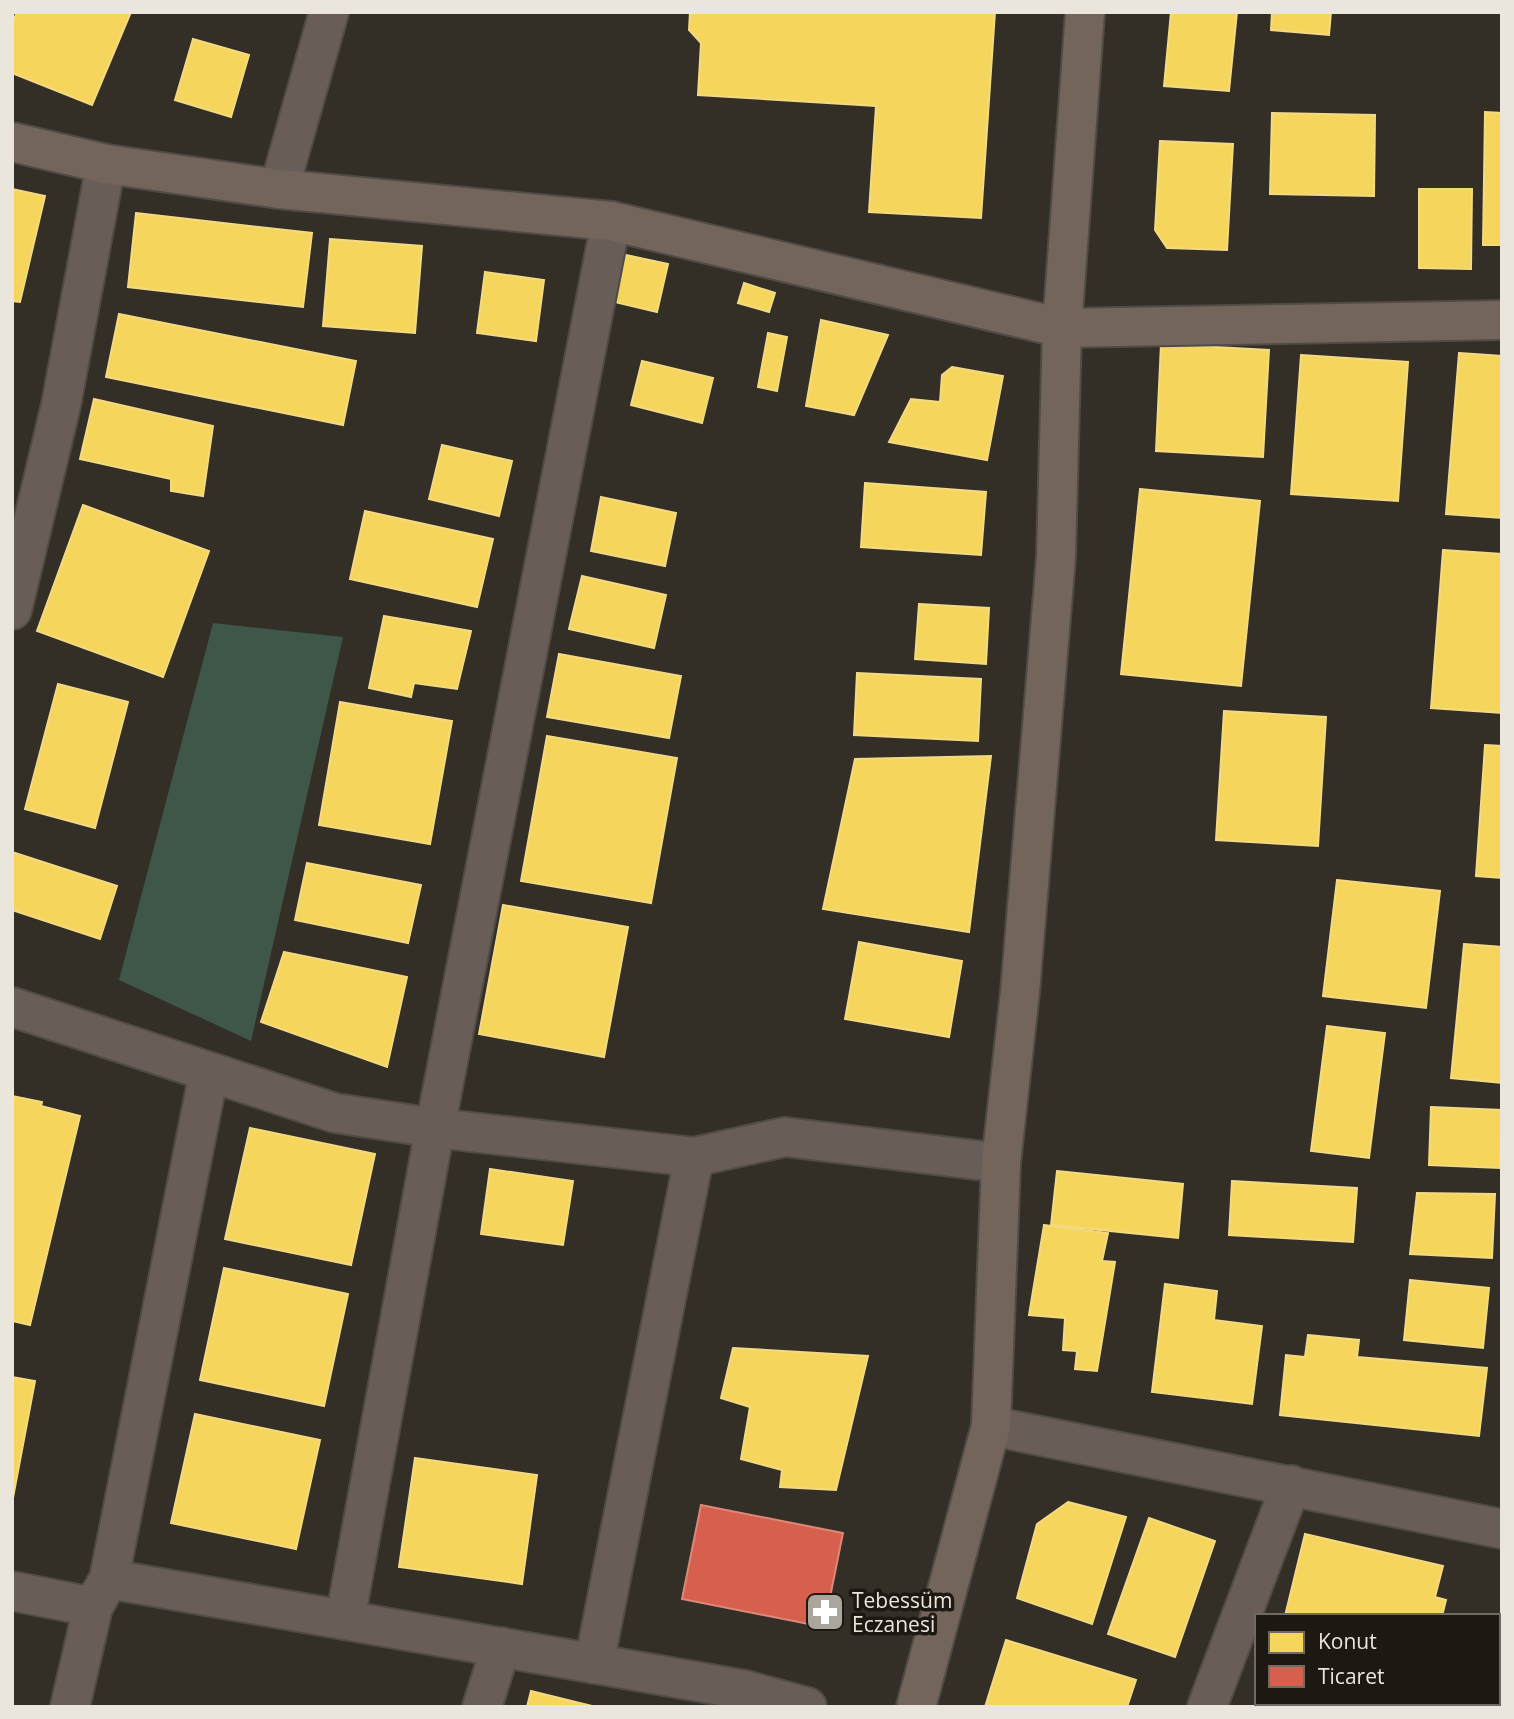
<svg xmlns="http://www.w3.org/2000/svg" width="1514" height="1719" font-family="'Open Sans',sans-serif">
<rect width="100%" height="100%" fill="#332f26"/>
<path fill="#3e5749" d="M 213,623 L 343,637 L 251,1041 L 119,980 Z"/>
<g fill="#f6d55c" stroke="#f3da82" stroke-width="2">
<path d="M 17,12 L 131,12 L 92,105 L 12,73 L 12,24 Z"/>
<path d="M 690,12 L 995,12 L 981,218 L 869,212 L 876,106 L 698,95 L 701,43 L 689,30 Z"/>
<path d="M 1171,12 L 1237,12 L 1229,91 L 1164,86 Z"/>
<path d="M 1272,12 L 1331,12 L 1329,35 L 1271,30 Z"/>
<path d="M 193,39 L 249,55 L 231,117 L 175,100 Z"/>
<path d="M 1485,112 L 1502,113 L 1502,245 L 1483,245 Z"/>
<path d="M 1272,113 L 1375,115 L 1374,196 L 1270,194 Z"/>
<path d="M 1160,141 L 1233,144 L 1227,250 L 1167,248 L 1155,230 Z"/>
<path d="M 12,189 L 45,196 L 20,302 L 12,301 Z"/>
<path d="M 1419,189 L 1472,189 L 1471,269 L 1419,268 Z"/>
<path d="M 136,213 L 312,233 L 303,307 L 128,287 Z"/>
<path d="M 330,239 L 422,246 L 415,333 L 323,326 Z"/>
<path d="M 626,255 L 668,264 L 657,312 L 615,302 Z"/>
<path d="M 485,272 L 544,280 L 536,341 L 477,333 Z"/>
<path d="M 744,283 L 775,293 L 769,312 L 738,303 Z"/>
<path d="M 119,314 L 356,361 L 343,425 L 106,377 Z"/>
<path d="M 821,320 L 888,335 L 854,415 L 806,406 Z"/>
<path d="M 768,333 L 787,337 L 777,391 L 758,387 Z"/>
<path d="M 1161,344 L 1269,350 L 1263,457 L 1156,451 Z"/>
<path d="M 1459,353 L 1502,356 L 1502,518 L 1446,514 Z"/>
<path d="M 1301,355 L 1408,362 L 1398,501 L 1291,494 Z"/>
<path d="M 642,361 L 713,378 L 702,423 L 631,405 Z"/>
<path d="M 952,367 L 1003,376 L 987,460 L 889,442 L 911,399 L 940,402 L 942,375 Z"/>
<path d="M 94,399 L 213,426 L 203,496 L 171,491 L 171,479 L 80,459 Z"/>
<path d="M 442,445 L 512,461 L 499,516 L 429,499 Z"/>
<path d="M 865,483 L 986,492 L 981,555 L 861,547 Z"/>
<path d="M 1140,489 L 1260,501 L 1241,686 L 1121,674 Z"/>
<path d="M 601,497 L 676,513 L 665,566 L 591,551 Z"/>
<path d="M 83,505 L 209,551 L 163,677 L 37,631 Z"/>
<path d="M 365,511 L 493,539 L 477,607 L 350,579 Z"/>
<path d="M 1443,550 L 1502,554 L 1502,713 L 1431,708 Z"/>
<path d="M 582,576 L 666,595 L 654,648 L 569,629 Z"/>
<path d="M 919,604 L 989,608 L 986,664 L 915,659 Z"/>
<path d="M 384,616 L 471,631 L 457,689 L 414,683 L 411,697 L 369,688 Z"/>
<path d="M 559,654 L 681,676 L 669,738 L 547,717 Z"/>
<path d="M 857,673 L 981,679 L 978,741 L 854,735 Z"/>
<path d="M 58,684 L 128,702 L 95,828 L 25,809 Z"/>
<path d="M 340,702 L 452,721 L 430,844 L 319,825 Z"/>
<path d="M 1224,711 L 1326,717 L 1318,846 L 1216,840 Z"/>
<path d="M 547,736 L 677,758 L 651,903 L 521,881 Z"/>
<path d="M 1485,745 L 1502,746 L 1502,878 L 1476,876 Z"/>
<path d="M 991,756 L 969,932 L 823,909 L 855,759 Z"/>
<path d="M 12,852 L 117,886 L 100,939 L 12,910 Z"/>
<path d="M 307,863 L 421,885 L 408,943 L 295,920 Z"/>
<path d="M 1337,880 L 1440,891 L 1426,1008 L 1323,996 Z"/>
<path d="M 503,905 L 628,927 L 604,1057 L 479,1034 Z"/>
<path d="M 859,942 L 962,961 L 949,1037 L 845,1019 Z"/>
<path d="M 1464,944 L 1502,947 L 1502,1083 L 1451,1078 Z"/>
<path d="M 284,952 L 407,977 L 387,1067 L 261,1022 Z"/>
<path d="M 1327,1026 L 1385,1033 L 1369,1158 L 1311,1151 Z"/>
<path d="M 12,1096 L 42,1102 L 41,1106 L 80,1116 L 30,1325 L 12,1321 Z"/>
<path d="M 1431,1107 L 1502,1110 L 1500,1168 L 1429,1165 Z"/>
<path d="M 250,1128 L 375,1154 L 351,1265 L 225,1239 Z"/>
<path d="M 490,1169 L 573,1181 L 563,1245 L 481,1234 Z"/>
<path d="M 1057,1171 L 1183,1184 L 1178,1238 L 1051,1225 Z"/>
<path d="M 1232,1181 L 1357,1188 L 1353,1242 L 1229,1235 Z"/>
<path d="M 1417,1193 L 1495,1194 L 1492,1258 L 1410,1254 Z"/>
<path d="M 1044,1225 L 1108,1233 L 1102,1261 L 1115,1262 L 1097,1371 L 1075,1369 L 1077,1351 L 1063,1350 L 1065,1318 L 1029,1315 Z"/>
<path d="M 224,1268 L 348,1294 L 324,1406 L 200,1380 Z"/>
<path d="M 1410,1280 L 1489,1288 L 1483,1348 L 1404,1340 Z"/>
<path d="M 1165,1284 L 1217,1291 L 1214,1320 L 1262,1326 L 1252,1404 L 1152,1392 Z"/>
<path d="M 1308,1335 L 1359,1340 L 1357,1357 L 1487,1368 L 1479,1436 L 1280,1415 L 1286,1355 L 1305,1357 Z"/>
<path d="M 733,1348 L 868,1356 L 836,1490 L 780,1487 L 782,1470 L 741,1459 L 750,1407 L 721,1398 Z"/>
<path d="M 12,1377 L 35,1381 L 12,1503 Z"/>
<path d="M 195,1414 L 320,1440 L 296,1549 L 171,1523 Z"/>
<path d="M 415,1458 L 537,1475 L 522,1584 L 399,1567 Z"/>
<path d="M 1068,1502 L 1126,1517 L 1092,1624 L 1017,1598 L 1037,1524 Z"/>
<path d="M 1149,1518 L 1215,1541 L 1175,1657 L 1108,1634 Z"/>
<path d="M 1305,1534 L 1443,1566 L 1435,1597 L 1446,1600 L 1442,1616 L 1285,1616 Z"/>
<path d="M 1006,1640 L 1136,1680 L 1127,1707 L 985,1707 Z"/>
<path d="M 531,1691 L 596,1707 L 527,1707 Z"/>
<path d="M 1262,1703 L 1394,1703 L 1409,1707 L 1261,1707 Z"/>
</g>
<path fill="#d6604d" stroke="#dc8878" stroke-width="2" d="M 701,1505 L 843,1533 L 824,1627 L 682,1599 Z"/>
<g fill="none" stroke-linecap="round" stroke-linejoin="round">
<defs>
<g id="minor">
<path d="M 279,189 L 329,12"/>
<path d="M 12,610 L 61,405 L 106,164"/>
<path d="M 12,1007 L 335,1113 L 435,1128 L 694,1157 L 785,1137 L 1001,1163"/>
<path d="M 991,1426 L 1502,1529"/>
<path d="M 109,1579 L 745,1690 L 807,1707"/>
<path d="M 12,1591 L 93,1607"/>
<path d="M 345,1620 L 435,1128 L 611,221"/>
<path d="M 594,1664 L 694,1157"/>
<path d="M 1498,1694 L 1502,1674"/>
<path d="M 70,1707 L 93,1607 L 109,1579 L 209,1072"/>
<path d="M 482,1707 L 501,1647"/>
<path d="M 1207,1707 L 1291,1485"/>
</g>
<g id="major">
<path d="M 12,142 L 106,164 L 279,189 L 611,221 L 1062,328 L 1502,320"/>
<path d="M 916,1707 L 991,1426 L 1001,1163 L 1020,992 L 1056,557 L 1062,328 L 1085,12"/>
</g>
</defs>
<use href="#minor" stroke="#504b44" stroke-width="42"/>
<use href="#major" stroke="#504b44" stroke-width="42"/>
<use href="#minor" stroke="#695e57" stroke-width="38"/>
<use href="#major" stroke="#74655c" stroke-width="38"/>
</g>
<defs>
<symbol id="pharmacy-square" viewBox="-11 -11 22 22"><rect x="-9" y="-9" width="18" height="18" rx="4" fill="#aba69c" stroke="#1d1912"/><path d="M-2-6h4v4h4v4h-4v4h-4v-4h-4v-4h4Z" fill="#fff"/></symbol>
</defs>
<g fill-rule="evenodd">
<use href="#pharmacy-square" x="803" y="1590" width="44" height="44"/>
</g>
<g text-anchor="middle" dominant-baseline="central" stroke-width="7" stroke-linejoin="round" paint-order="stroke">
<g font-size="21" fill="#ebe6db" stroke="#1d1912" text-anchor="start">
<text x="852" y="1600">Tebessüm<tspan x="852" dy="24">Eczanesi</tspan></text>
</g>
</g>
<rect width="1514" height="1719" fill="none" stroke="#ebe6db" stroke-width="28"/>
<rect x="1255" y="1614" width="245" height="91" fill="#1d1912" stroke="#6f6b62" stroke-width="2"/>
<rect x="1269" y="1632" width="35" height="21" fill="#f6d55c" stroke="#6f6b62" stroke-width="2"/>
<text x="1318" y="1649" font-size="21" fill="#ebe6db">Konut</text>
<rect x="1269" y="1666" width="35" height="21" fill="#d6604d" stroke="#6f6b62" stroke-width="2"/>
<text x="1318" y="1684" font-size="21" fill="#ebe6db">Ticaret</text>
</svg>
